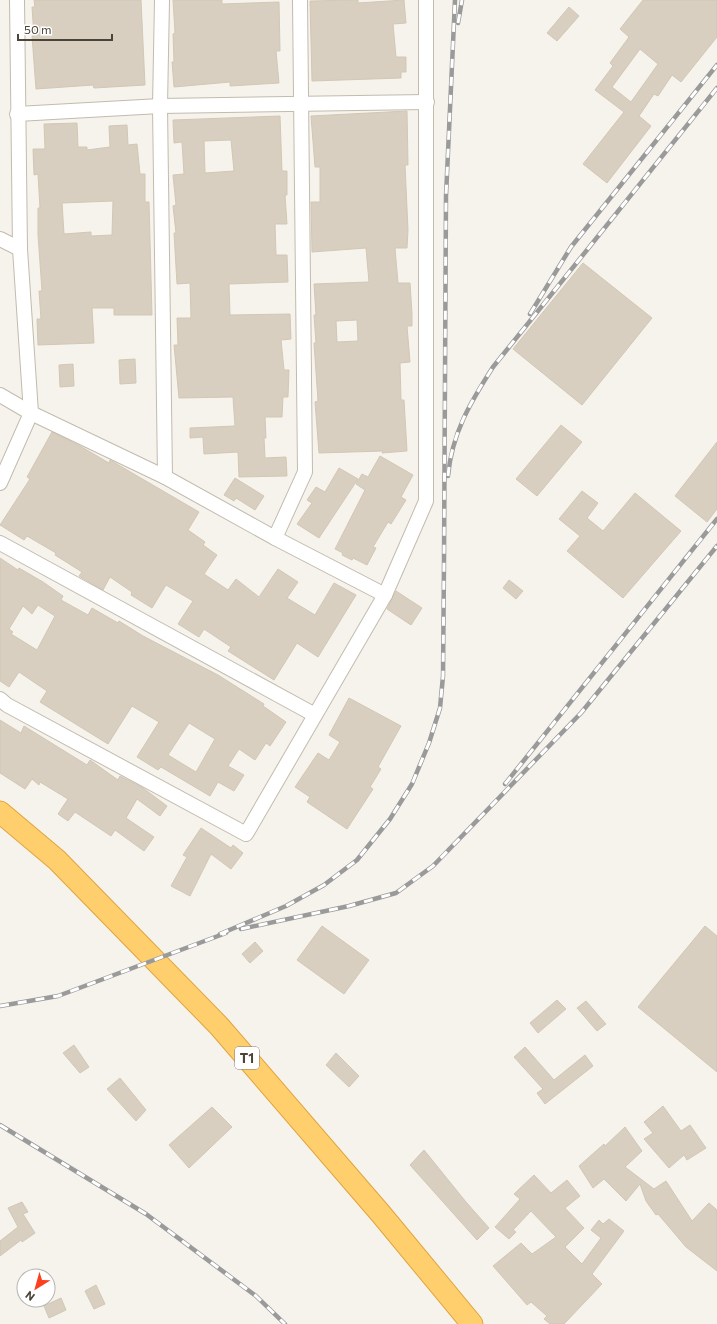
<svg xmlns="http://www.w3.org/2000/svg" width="717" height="1324" font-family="Commissioner,sans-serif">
<rect width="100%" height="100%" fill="#f6f3ec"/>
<g fill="#d8cfc1" stroke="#d3c7b4" fill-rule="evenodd">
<path d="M 34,0 L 141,0 L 145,85 L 94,88 L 93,85 L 36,89 L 32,36 L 34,36 L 32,7 L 35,7 Z"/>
<path d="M 173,0 L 222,0 L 222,4 L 279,2 L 280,51 L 276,51 L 279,83 L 230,86 L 230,82 L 174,87 L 172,62 L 174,62 L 173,34 L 175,33 Z"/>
<path d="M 358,0 L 358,3 L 404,0 L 406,23 L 393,24 L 396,57 L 406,57 L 406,72 L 401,72 L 401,78 L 312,81 L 310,1 Z"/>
<path d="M 643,0 L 717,0 L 717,37 L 681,82 L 672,75 L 658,96 L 654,94 L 639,116 L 651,126 L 607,183 L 583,164 L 624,112 L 595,90 L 613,66 L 610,63 L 629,37 L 620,29 ZM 640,49 L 658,64 L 631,102 L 612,87 Z"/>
<path d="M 569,7 L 579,16 L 557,41 L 547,33 Z"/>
<path d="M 407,111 L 408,165 L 405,165 L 408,230 L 407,248 L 395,248 L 398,283 L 410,283 L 412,314 L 412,326 L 407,326 L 410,362 L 400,363 L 401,400 L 404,400 L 407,451 L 382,453 L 383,451 L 319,453 L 315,402 L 318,401 L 314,343 L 316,343 L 314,315 L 316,315 L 314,284 L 369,282 L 366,248 L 312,252 L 311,202 L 320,202 L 320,167 L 315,167 L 311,116 ZM 357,320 L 358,341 L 337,342 L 336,321 Z"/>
<path d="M 280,116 L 282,171 L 287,171 L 287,195 L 285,195 L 287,224 L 275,224 L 276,255 L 287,255 L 288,282 L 229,284 L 230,315 L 290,314 L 291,339 L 281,340 L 284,370 L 289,370 L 288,397 L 283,397 L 282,417 L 265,417 L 266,438 L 264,438 L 265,458 L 286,457 L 287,476 L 239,477 L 238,452 L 204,454 L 203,437 L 190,438 L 190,428 L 235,426 L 233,397 L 179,398 L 174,345 L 178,345 L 177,318 L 191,318 L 190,283 L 177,284 L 174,233 L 176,233 L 173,206 L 176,205 L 173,175 L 184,174 L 182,142 L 174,143 L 173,120 ZM 231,140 L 234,171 L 205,173 L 204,141 Z"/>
<path d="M 77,123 L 78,147 L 87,147 L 87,150 L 110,147 L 109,126 L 127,125 L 128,145 L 137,144 L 140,174 L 145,174 L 145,202 L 149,202 L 152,315 L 114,315 L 114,308 L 92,308 L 94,343 L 38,345 L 37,319 L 41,319 L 39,291 L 42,291 L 38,235 L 38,208 L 40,208 L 38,174 L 34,175 L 33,149 L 45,149 L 44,124 ZM 113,201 L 112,235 L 91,236 L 91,232 L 64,234 L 62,203 Z"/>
<path d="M 583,263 L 652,318 L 582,405 L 513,349 Z"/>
<path d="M 135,359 L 136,383 L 120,384 L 119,360 Z"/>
<path d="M 73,364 L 74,386 L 60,387 L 59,365 Z"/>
<path d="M 561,425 L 582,442 L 537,496 L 516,479 Z"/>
<path d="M 52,432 L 80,446 L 109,463 L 110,460 L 199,512 L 188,530 L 205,542 L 203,545 L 217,555 L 204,574 L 228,590 L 236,579 L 259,597 L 278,569 L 298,582 L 287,598 L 315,615 L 334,583 L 356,595 L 318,657 L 297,643 L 274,680 L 228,651 L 231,647 L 204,629 L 199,637 L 178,624 L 193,601 L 166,585 L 152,608 L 131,595 L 132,592 L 110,577 L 103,590 L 79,576 L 82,572 L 55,555 L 56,553 L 27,536 L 24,540 L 0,525 L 30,479 L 27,477 Z"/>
<path d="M 717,442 L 717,509 L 707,522 L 675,496 Z"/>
<path d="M 380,456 L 413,475 L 401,497 L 406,500 L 391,524 L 388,522 L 373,547 L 376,548 L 367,565 L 353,558 L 352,560 L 342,555 L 343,553 L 335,549 L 365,490 L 356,484 L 362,474 L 368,477 Z"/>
<path d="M 339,468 L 358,479 L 319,538 L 297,524 L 312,503 L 307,500 L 316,487 L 325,492 Z"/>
<path d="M 235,478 L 264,496 L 255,510 L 236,498 L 234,501 L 224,495 Z"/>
<path d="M 582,491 L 598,503 L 587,518 L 603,531 L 635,493 L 681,531 L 623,598 L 567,551 L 580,536 L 559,519 Z"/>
<path d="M 0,558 L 18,570 L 19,568 L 43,582 L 63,596 L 61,600 L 88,615 L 92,608 L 118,623 L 119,621 L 143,636 L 218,675 L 264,704 L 263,706 L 286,722 L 270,746 L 266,743 L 255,760 L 239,749 L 228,766 L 244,775 L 234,791 L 218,782 L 210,796 L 161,767 L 158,770 L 137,757 L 159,722 L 132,706 L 108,744 L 40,702 L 47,691 L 19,672 L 9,687 L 0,681 ZM 38,605 L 55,616 L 37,650 L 11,634 L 13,632 L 9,629 L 23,606 L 32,614 ZM 189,723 L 215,739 L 196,772 L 168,755 Z"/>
<path d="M 509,580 L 523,591 L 516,599 L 503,588 Z"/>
<path d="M 396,591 L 422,608 L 411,625 L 387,609 Z"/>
<path d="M 349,698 L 401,726 L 378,767 L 381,769 L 370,787 L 373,789 L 347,829 L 307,802 L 310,797 L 295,787 L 318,753 L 329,760 L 340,742 L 329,735 Z"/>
<path d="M 0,720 L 21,733 L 24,726 L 87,765 L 90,760 L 118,780 L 120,776 L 143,788 L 167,806 L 160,816 L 137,799 L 126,818 L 154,837 L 144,851 L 115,830 L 111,836 L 75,812 L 68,821 L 58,814 L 68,799 L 40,782 L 39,785 L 32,779 L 25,789 L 0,773 Z"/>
<path d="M 201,828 L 231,848 L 233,845 L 243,853 L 231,869 L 211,854 L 190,896 L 171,886 L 187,857 L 183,855 Z"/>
<path d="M 322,926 L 369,960 L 344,994 L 297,960 Z"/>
<path d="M 705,926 L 717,936 L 717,1072 L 638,1007 Z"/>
<path d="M 255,942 L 263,951 L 250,963 L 242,954 Z"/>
<path d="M 557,1000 L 566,1009 L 538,1033 L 530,1023 Z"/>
<path d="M 586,1001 L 606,1024 L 597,1031 L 577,1008 Z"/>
<path d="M 74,1045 L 89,1067 L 80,1073 L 63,1053 Z"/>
<path d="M 525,1047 L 554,1080 L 585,1055 L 593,1066 L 545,1104 L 537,1093 L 543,1089 L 514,1057 Z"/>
<path d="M 336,1053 L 359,1076 L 349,1087 L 326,1065 Z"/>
<path d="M 120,1078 L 146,1110 L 136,1121 L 107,1089 Z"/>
<path d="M 663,1106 L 681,1131 L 690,1125 L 706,1148 L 687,1160 L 684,1155 L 669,1168 L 644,1139 L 653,1133 L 644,1122 Z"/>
<path d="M 212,1107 L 232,1127 L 189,1168 L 169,1145 Z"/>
<path d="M 625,1127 L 642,1151 L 625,1167 L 654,1189 L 666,1181 L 692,1221 L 709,1203 L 717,1210 L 717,1271 L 686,1247 L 658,1214 L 656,1215 L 646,1201 L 640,1184 L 626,1201 L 604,1179 L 593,1188 L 579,1166 L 604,1144 L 605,1146 Z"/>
<path d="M 424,1150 L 466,1202 L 489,1228 L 477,1240 L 410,1165 Z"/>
<path d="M 534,1175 L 551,1193 L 567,1180 L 580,1196 L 565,1208 L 584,1228 L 565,1247 L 582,1264 L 601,1238 L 591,1230 L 599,1220 L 603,1224 L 609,1219 L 624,1231 L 592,1274 L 602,1284 L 564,1324 L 550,1324 L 544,1319 L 547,1316 L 531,1302 L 527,1305 L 493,1266 L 521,1243 L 532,1254 L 556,1237 L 531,1211 L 513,1230 L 516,1232 L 509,1239 L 495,1227 L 520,1199 L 514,1194 Z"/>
<path d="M 22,1202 L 28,1212 L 23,1214 L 35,1233 L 22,1242 L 21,1240 L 0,1256 L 0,1241 L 18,1227 L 8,1208 Z"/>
<path d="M 96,1285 L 105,1304 L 94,1309 L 85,1291 Z"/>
<path d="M 61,1298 L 66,1310 L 49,1318 L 44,1306 Z"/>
</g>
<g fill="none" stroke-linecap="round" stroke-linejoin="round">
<defs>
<g id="minor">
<path d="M 162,0 L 160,106 L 165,477"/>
<path d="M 17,114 L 160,106 L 427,102"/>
<path d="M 0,239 L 20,249"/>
<path d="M 0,395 L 31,413 L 165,477 L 275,538 L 385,595"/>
<path d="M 0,483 L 31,413 L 20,249 L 17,0"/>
<path d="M 275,538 L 305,472 L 300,0"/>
<path d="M 0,543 L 315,715"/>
<path d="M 0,699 L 7,705 L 246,834 L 385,595 L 426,501 L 426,0"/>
</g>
<path id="highway" d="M 0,812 L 57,860 L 219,1026 L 381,1214 L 472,1324"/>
</defs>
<use href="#minor" stroke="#c2bbae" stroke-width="16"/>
<use href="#highway" stroke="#e0a43c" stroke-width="23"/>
<use href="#minor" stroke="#fff" stroke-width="14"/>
<use href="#highway" stroke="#ffcf6e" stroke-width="21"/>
<defs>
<g id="rail">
<path d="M 458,23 L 462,0"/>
<path d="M 530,314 L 571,247 L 717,65"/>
<path d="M 448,476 C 452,433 470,403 493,367 L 717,88"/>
<path d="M 505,784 L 717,519"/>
<path d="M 241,929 L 349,906 L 396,893 L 433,866 L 581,713 L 717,546"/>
<path d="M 220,934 L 286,906 L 324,885 L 357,860 L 390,819 L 412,784 L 429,743 L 440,708 L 443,676 L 444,562 L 446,196 L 455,0"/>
<path d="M 0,1006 L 58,996 L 226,933"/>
<path d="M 0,1125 L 146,1214 L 256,1296 L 285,1324"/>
</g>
</defs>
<use href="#rail" stroke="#9a9a9a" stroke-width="4.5"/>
<use href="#rail" stroke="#fff" stroke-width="3" stroke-dasharray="9" stroke-linecap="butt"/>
</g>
<g text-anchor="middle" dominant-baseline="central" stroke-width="3" stroke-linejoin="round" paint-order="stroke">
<rect fill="#fff" stroke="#817c74" stroke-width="1" x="235" y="1047" width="24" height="22" rx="3"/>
<g font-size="13" font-weight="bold" fill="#4b4439">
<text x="247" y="1058">T1</text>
</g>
</g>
<g transform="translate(36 1288) rotate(217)"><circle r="19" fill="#ffffff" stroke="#b7b4b0"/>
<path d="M0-3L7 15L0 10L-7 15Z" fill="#fc3f1d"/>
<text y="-6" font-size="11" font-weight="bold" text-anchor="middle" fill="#4b4439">N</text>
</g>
<path d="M18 34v6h94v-6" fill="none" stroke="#4b4439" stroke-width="2"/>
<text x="24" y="34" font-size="12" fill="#4b4439" stroke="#ffffff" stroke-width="3" paint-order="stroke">50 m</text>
</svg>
